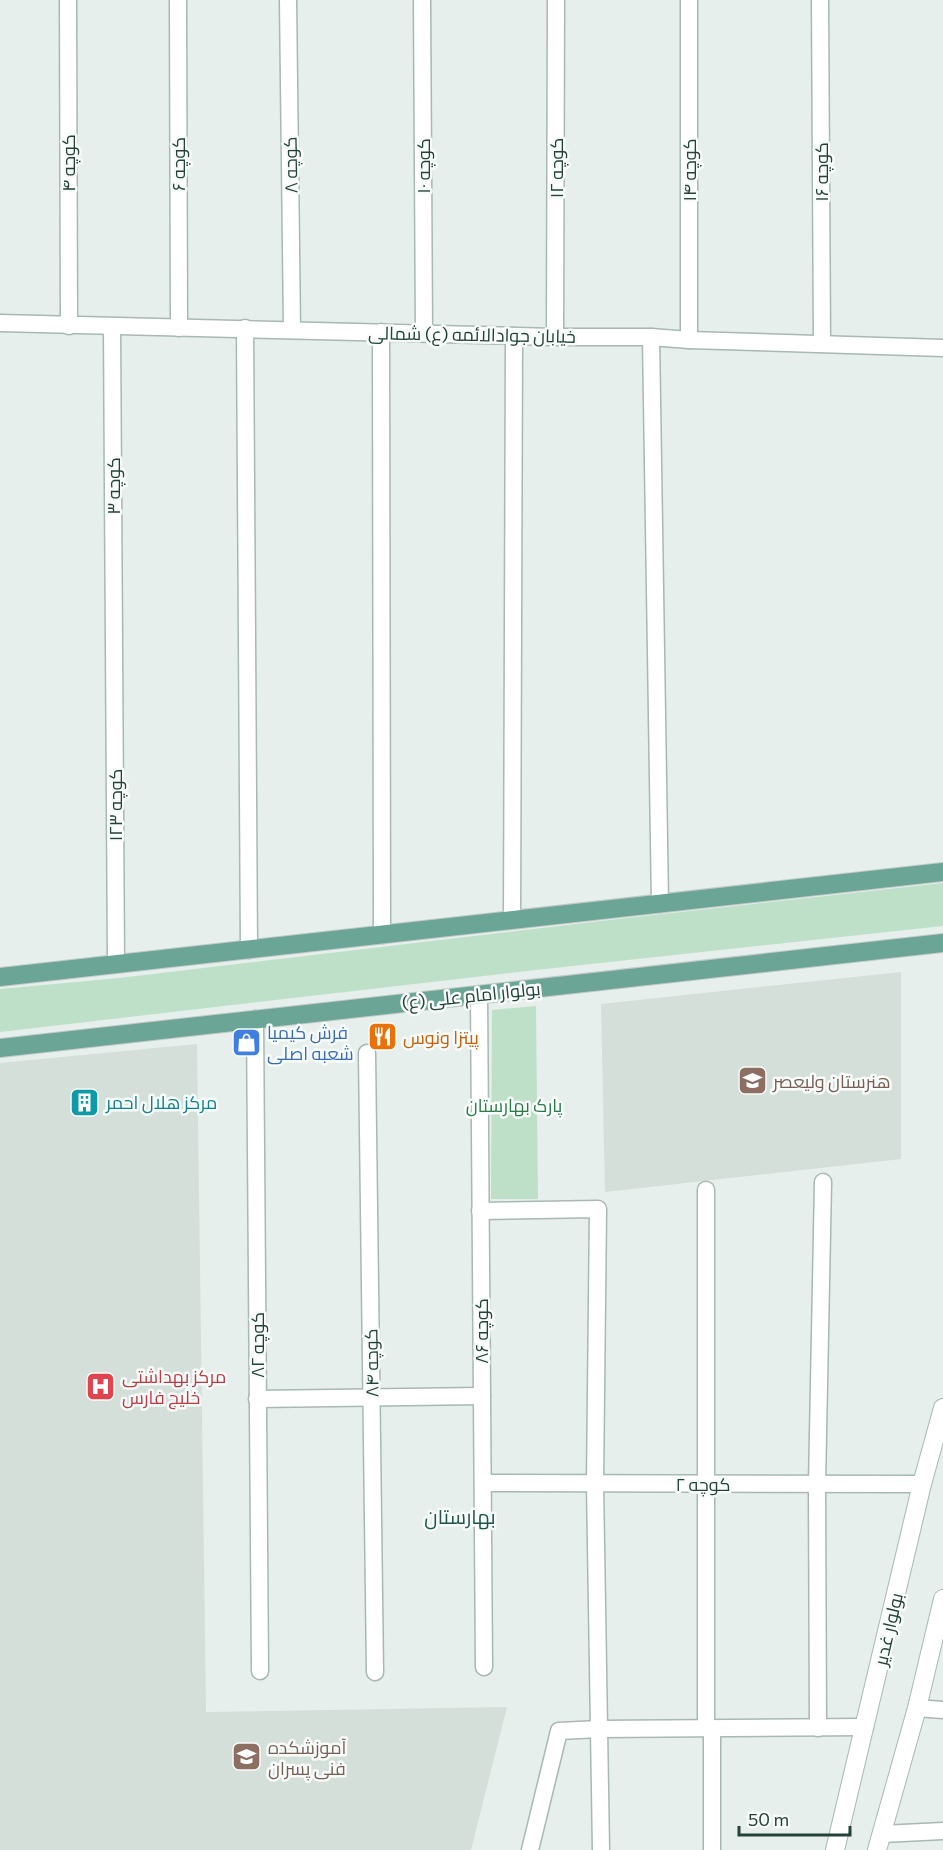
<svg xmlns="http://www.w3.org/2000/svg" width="943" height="1850" font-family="Commissioner,Cairo,sans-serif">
<rect width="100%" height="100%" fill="#e6efeb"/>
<g fill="#d4dfda">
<path d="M 901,972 L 901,1159 L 605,1192 L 601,1004 Z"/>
<path d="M 197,1044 L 206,1712 L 507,1707 L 471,1850 L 0,1850 L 0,1063 Z"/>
</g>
<g fill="#bfe0c8">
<path d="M 943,883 L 943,926 L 527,971 L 0,1032 L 0,989 L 119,978 L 627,918 Z"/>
<path d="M 536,1006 L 538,1199 L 491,1199 L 492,1010 Z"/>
</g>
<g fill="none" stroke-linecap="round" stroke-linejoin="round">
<defs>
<g id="minor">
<path d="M 68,0 L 69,326"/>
<path d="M 178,0 L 179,328"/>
<path d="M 288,0 L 292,329"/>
<path d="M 422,0 L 424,333"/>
<path d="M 820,0 L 822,344"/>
<path d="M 0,323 L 555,337 L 651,337 L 689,340 L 943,348"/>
<path d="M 112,327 L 116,964"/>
<path d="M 245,328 L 249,950"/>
<path d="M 381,332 L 382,935"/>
<path d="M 555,337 L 556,0"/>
<path d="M 651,337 L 660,904"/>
<path d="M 689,340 L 689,0"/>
<path d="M 512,920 L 514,336"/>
<path d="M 479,995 L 484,1667"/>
<path d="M 255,1019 L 260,1671"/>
<path d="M 367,1053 L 375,1672"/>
<path d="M 480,1211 L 598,1209 L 595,1484 L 601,1850"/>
<path d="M 257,1399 L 482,1396"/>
<path d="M 483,1483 L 922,1484"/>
<path d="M 917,1708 L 943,1710"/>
<path d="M 706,1728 L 706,1190"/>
<path d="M 712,1728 L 712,1850"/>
<path d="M 818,1728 L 817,1485 L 823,1182"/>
<path d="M 882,1834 L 943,1831"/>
<path d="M 530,1850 L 559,1731 L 599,1729 L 865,1727"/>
</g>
<g id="tertiary">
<path d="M 835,1850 L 922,1484 L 943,1408"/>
<path d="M 877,1850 L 917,1708 L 943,1599"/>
</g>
<g id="primary">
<path d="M 0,977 L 943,872"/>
<path d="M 0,1048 L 943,943"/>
</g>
</defs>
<use href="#minor" stroke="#a8b8b2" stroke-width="19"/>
<use href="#tertiary" stroke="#a8b8b2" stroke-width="20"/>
<use href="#primary" stroke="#c2cac8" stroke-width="20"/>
<use href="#minor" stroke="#fff" stroke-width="16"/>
<use href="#tertiary" stroke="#fff" stroke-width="18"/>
<use href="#primary" stroke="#6aa596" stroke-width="18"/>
</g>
<defs>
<symbol id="restaurant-square" viewBox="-11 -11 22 22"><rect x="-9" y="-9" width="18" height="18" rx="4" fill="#e8710a" stroke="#f7fbf9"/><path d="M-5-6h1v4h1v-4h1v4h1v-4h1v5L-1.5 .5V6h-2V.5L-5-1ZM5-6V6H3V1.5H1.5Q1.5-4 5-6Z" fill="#fff"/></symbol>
<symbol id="shop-square" viewBox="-11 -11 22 22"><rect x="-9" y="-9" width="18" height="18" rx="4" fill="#3f7fe0" stroke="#f7fbf9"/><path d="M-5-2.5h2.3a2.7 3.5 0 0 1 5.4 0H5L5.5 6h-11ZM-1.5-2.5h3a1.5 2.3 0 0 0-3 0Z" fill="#fff"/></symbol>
<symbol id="school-square" viewBox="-11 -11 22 22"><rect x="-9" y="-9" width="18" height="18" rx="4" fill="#8d6e63" stroke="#f7fbf9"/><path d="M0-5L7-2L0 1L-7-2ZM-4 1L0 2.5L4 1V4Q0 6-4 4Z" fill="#fff"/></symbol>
<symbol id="building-square" viewBox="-11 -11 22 22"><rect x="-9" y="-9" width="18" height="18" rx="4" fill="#0f9aa8" stroke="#f7fbf9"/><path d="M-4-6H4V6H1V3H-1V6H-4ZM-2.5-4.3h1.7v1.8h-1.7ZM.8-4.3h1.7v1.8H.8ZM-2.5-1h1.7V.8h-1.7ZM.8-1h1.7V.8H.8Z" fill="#fff"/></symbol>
<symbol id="hospital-square" viewBox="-11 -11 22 22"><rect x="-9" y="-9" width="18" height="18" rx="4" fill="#e0444e" stroke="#f7fbf9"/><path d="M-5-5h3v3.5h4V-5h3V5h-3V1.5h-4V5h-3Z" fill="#fff"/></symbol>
<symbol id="university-square" viewBox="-11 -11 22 22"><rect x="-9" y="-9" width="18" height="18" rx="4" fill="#8d6e63" stroke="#f7fbf9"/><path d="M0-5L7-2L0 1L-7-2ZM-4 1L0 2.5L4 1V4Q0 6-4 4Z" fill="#fff"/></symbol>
</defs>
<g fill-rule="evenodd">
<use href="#restaurant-square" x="366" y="1020" width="33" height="33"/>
<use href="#shop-square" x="230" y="1026" width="33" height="33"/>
<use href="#school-square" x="736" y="1064" width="33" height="33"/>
<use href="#building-square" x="68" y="1086" width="33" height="33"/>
<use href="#hospital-square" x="84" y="1370" width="33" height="33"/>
<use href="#university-square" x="230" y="1740" width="33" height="33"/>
</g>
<g text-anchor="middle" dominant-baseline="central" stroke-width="5" stroke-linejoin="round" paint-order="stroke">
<g font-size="18" fill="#24423a" stroke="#f7fbf9">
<text transform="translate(68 163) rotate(-90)">کوچه ۴</text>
<text transform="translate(178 164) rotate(-90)">کوچه ۶</text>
<text transform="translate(290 165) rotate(-91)">کوچه ۸</text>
<text transform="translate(423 166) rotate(-90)">کوچه ۱۰</text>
<text transform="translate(556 168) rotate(-90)">کوچه ۱۲</text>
<text transform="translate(689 170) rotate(-90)">کوچه ۱۴</text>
<text transform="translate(821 172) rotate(-90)">کوچه ۱۶</text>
<text transform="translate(472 334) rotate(1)">خیابان جوادالائمه (ع) شمالی</text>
<text transform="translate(113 486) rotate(-90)">کوچه ۳</text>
<text transform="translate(115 805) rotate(-90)">کوچه ۱۲۳</text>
<text transform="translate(471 995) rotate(-6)">بولوار امام علی (ع)</text>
<text transform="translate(481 1331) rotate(-90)">کوچه ۸۶</text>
<text transform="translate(257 1345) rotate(-90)">کوچه ۸۲</text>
<text transform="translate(371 1363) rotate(-91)">کوچه ۸۴</text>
<text x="703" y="1484">کوچه ۲</text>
<text transform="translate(888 1629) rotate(-77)">بولوار غدیر</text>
</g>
<g font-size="18" fill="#366cbe" stroke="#f7fbf9" text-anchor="start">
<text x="267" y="1032">فرش کیمیا<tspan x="267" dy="21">شعبه اصلی</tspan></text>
</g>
<g font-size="18" fill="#c56008" stroke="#f7fbf9" text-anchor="start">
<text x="403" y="1037">پیتزا ونوس</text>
</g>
<g font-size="18" fill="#785e54" stroke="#f7fbf9" text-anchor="start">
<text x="773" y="1081">هنرستان ولیعصر</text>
<text x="268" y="1747">آموزشکده<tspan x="268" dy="21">فنی پسران</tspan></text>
</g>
<g font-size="18" fill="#0d838f" stroke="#f7fbf9" text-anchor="start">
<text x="106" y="1102">مرکز هلال احمر</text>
</g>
<g font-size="18" fill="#2d7a4b" stroke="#f7fbf9">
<text x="514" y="1105">پارک بهارستان</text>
</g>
<g font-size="18" fill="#be3a42" stroke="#f7fbf9" text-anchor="start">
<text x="122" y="1376">مرکز بهداشتی<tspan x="122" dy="21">خلیج فارس</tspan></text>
</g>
<g font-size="20" fill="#1f5548" stroke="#f7fbf9">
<text x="460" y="1516">بهارستان</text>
</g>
</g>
<path d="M739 1826v9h111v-9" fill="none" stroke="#24423a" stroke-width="3"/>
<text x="748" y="1826" font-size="18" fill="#24423a" stroke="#f7fbf9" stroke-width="4.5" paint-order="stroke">50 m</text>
</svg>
